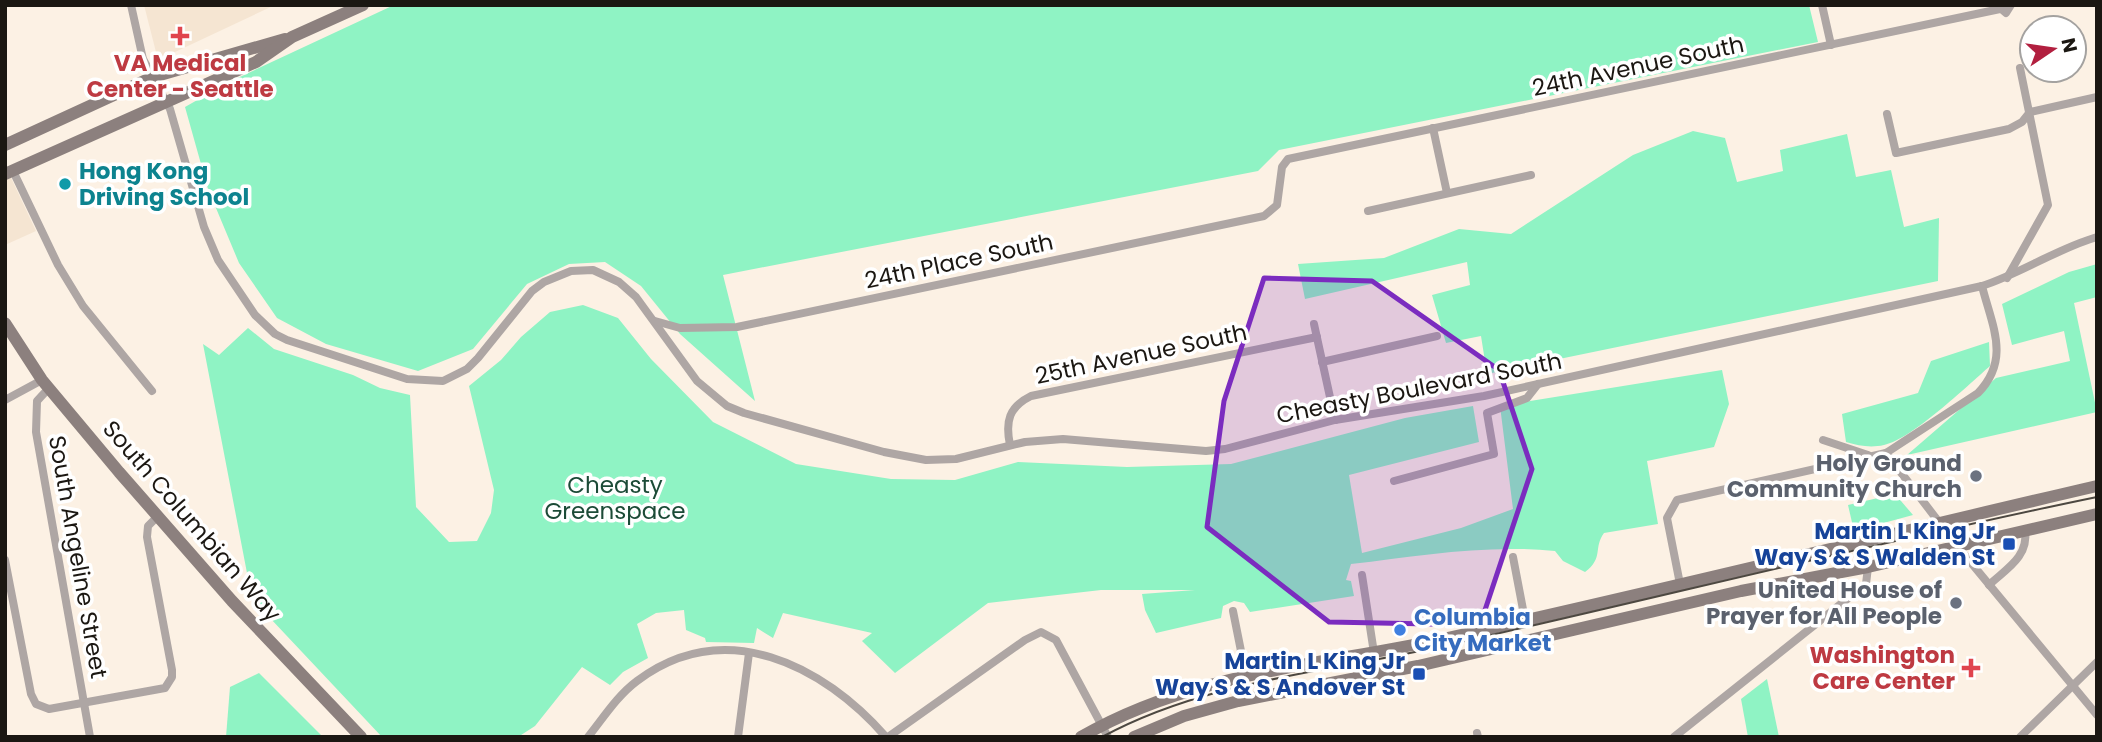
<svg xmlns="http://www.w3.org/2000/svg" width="2102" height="742" font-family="Poppins,sans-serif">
<rect width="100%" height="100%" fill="#fcf1e4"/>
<g fill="#f5e5d2">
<path d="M 144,5 L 275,5 L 158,60 Z"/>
<path d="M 5,165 L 36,231 L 5,245 Z"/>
</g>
<g fill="#8ff3c4">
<path d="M 394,5 L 1809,5 L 1818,42 L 1279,150 L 1258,171 L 723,275 L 755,401 L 680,334 L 641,286 L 605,262 L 569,264 L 527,284 L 473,349 L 418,371 L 326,344 L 277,318 L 239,263 L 208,189 L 185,107 L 229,82 Z"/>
<path d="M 1693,131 L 1725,138 L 1737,182 L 1783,171 L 1780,150 L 1847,134 L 1856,177 L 1891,170 L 1904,227 L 1939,218 L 1938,281 L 1487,374 L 1481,336 L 1446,343 L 1432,295 L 1470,285 L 1467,262 L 1305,299 L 1298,264 L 1384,258 L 1459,229 L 1511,234 L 1633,155 Z"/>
<path d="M 2097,264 L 2097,297 L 2074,303 L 2097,412 L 1907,455 L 1996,378 L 2070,361 L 2064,331 L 2012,345 L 2002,304 L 2069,272 Z"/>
<path d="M 583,305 L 618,318 L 651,359 L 713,422 L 796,464 L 891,479 L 955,480 L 1018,462 L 1127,467 L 1231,464 L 1405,418 L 1473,406 L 1479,442 L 1349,475 L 1362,553 L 1461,528 L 1513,509 L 1500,406 L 1722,370 L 1729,404 L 1714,447 L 1647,461 L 1658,524 L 1604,533 C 1593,548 1604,558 1585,572 L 1563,561 L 1555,551 C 1486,544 1419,556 1351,564 L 1346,580 L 1351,581 L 1354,596 L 1250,612 L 1244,603 L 1234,601 L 1223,606 L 1221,618 L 1156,633 L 1145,610 L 1142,594 L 1195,590 L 1101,590 L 988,603 L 895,673 L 862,641 L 872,633 L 783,613 L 773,638 L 757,628 L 754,643 L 706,642 L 705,638 L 686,630 L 684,610 L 656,613 L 637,624 L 648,658 L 623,672 L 610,685 L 582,667 L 535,726 L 518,737 L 382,737 L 252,599 L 203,344 L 219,355 L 248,328 L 274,349 L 353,375 L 380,388 L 410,395 L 416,507 L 449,542 L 477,541 L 491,513 L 494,490 L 469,386 L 501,360 L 521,337 L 550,312 Z"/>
<path d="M 1989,342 L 1990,366 C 1967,386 1912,439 1884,445 C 1871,448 1859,446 1846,442 L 1842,414 L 1918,393 L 1931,361 Z"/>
<path d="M 1895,494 L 1913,515 L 1854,531 L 1848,505 Z"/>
<path d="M 259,673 L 323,737 L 226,737 L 230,687 Z"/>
<path d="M 1767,679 L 1779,737 L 1748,737 L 1741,699 Z"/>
</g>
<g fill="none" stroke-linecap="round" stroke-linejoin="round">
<g stroke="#aea6a4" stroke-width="8">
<path d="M 131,5 L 143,59 L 170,109 L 204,227 L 218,260 L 255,315 L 275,334 L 287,340 L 407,379 L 443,381 L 467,369 L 478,358 L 532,291 L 544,282 L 571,271 L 593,270 L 619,282 L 636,297 L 697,381 L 727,406 L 744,413 L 884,452 L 926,460 L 956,459 L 1025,442 L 1063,439 L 1206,451 L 1225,449 L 1335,420 L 1484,396 L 1982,286 C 2022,273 2056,249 2097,237"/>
<path d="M 1822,5 L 1831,45"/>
<path d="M 1999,7 L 2006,13 L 2011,5"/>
<path d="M 1887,114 L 1896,153 L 2009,129 L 2022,122 L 2030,112 L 2097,97"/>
<path d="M 1433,128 L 1447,193"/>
<path d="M 13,171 L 58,265 L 83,306 L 152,391"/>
<path d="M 1368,211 L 1531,175"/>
<path d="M 2007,278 L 2048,205 L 2020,68"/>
<path d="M 655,321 L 680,328 L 737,327 L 1264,216 L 1277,205 L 1282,167 L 1288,159 L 2000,9"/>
<path d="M 1314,324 L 1335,420"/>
<path d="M 1322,362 L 1437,336"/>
<path d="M 49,388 L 37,401 L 36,432 L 90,737"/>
<path d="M 5,400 L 42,380"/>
<path d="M 1823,440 L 1868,455"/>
<path d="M 1010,445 C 1005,421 1009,407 1031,396 L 1317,337"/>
<path d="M 1886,453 L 1958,547 L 2097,715"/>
<path d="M 1394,481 L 1494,454 L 1487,413 L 1527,398 L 1538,384"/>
<path d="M 1513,557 L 1525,620"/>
<path d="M 5,560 L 31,694 L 36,704 L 49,709 L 165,688 L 172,677 L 172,670 L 147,537 L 148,526 L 158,516"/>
<path d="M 1362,575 L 1374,653"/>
<path d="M 1680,584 L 1667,518 L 1677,500 L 1886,453 L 1978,393 C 2011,359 1992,326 1982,286"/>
<path d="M 1989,585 C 2006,569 2029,557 2025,530"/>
<path d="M 1233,611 L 1246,676"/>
<path d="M 1477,733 L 1478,737"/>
<path d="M 588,737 C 604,717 617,696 637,681 C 725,615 823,665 886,737"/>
<path d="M 738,737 L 749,653"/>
<path d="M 888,737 L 1025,640 L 1041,632 L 1056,640 L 1108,737"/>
<path d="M 1674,737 L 1866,584 L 1868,567"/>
<path d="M 2020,737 L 2097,662"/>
</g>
<g stroke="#8c807e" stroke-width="12">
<path d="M 5,145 L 153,77 L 285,39"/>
<path d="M 5,174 L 256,62 L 292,37 L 363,5"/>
<path d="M 5,323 L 42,380 L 119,472 L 232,601 L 361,737"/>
<path d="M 1081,737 C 1194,671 1327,665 1452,637 C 1668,589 1882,536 2097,486"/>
<path d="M 1134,737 L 1184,716 L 1238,701 L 1418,666 L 1741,591 L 1868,567 L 2097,514"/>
</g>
<path stroke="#4d4841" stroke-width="2" d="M 1102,737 C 1207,680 1329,672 1443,646 C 1661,597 1878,542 2097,497"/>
</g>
<path fill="#7b2cbf" fill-opacity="0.2" stroke="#7b2cbf" stroke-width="5" stroke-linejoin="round" d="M 1264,278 L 1372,281 L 1499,370 L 1532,469 L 1480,625 L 1329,622 L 1207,527 L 1224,401 Z"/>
<g fill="#e0444e" stroke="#fff" stroke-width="2.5">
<path d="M176.5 25.5h7v7h7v7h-7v7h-7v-7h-7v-7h7z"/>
<path d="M1967.5 657.5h7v7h7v7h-7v7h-7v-7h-7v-7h7z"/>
</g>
<circle fill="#0f9aa8" stroke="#fff" stroke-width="2.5" cx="65" cy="184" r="7"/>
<g fill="#6b7280" stroke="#fff" stroke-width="2.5">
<circle cx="1976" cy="476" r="7"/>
<circle cx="1956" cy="603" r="7"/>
</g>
<g fill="#1a4fb4" stroke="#fff" stroke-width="2.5">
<rect x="2002" y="537" width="14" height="14" rx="3.5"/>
<rect x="1412" y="667" width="14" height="14" rx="3.5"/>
</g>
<circle fill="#3f7fe0" stroke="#fff" stroke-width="2.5" cx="1400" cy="630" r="7"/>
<g text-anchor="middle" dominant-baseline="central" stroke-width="7" stroke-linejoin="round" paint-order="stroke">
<g font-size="23" font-weight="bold" fill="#be3a42" stroke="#fff">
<text x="180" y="63">VA Medical<tspan x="180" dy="26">Center - Seattle</tspan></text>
<text x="1955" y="655" text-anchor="end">Washington<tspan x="1955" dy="26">Care Center</tspan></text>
</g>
<g font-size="23" fill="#1b1712" stroke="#fff">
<text transform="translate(1638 66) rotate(-12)">24th Avenue South</text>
<text transform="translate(959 261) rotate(-12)">24th Place South</text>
<text transform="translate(1141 354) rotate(-12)">25th Avenue South</text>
<text transform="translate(1419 388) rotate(-11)">Cheasty Boulevard South</text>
<text transform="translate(192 521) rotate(49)">South Columbian Way</text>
<text transform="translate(78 557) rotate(80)">South Angeline Street</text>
</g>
<g font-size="23" font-weight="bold" fill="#0d838f" stroke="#fff" text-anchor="start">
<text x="79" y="171">Hong Kong<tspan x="79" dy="26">Driving School</tspan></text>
</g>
<g font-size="23" font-weight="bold" fill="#5b616d" stroke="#fff" text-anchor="end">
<text x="1962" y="463">Holy Ground<tspan x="1962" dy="26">Community Church</tspan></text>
<text x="1942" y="590">United House of<tspan x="1942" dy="26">Prayer for All People</tspan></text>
</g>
<g font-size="23" fill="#1c4b37" stroke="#fff">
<text x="615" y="485">Cheasty<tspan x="615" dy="26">Greenspace</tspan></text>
</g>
<g font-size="23" font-weight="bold" fill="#164399" stroke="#fff" text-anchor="end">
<text x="1995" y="531">Martin L King Jr<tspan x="1995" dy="26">Way S &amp; S Walden St</tspan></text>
<text x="1405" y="661">Martin L King Jr<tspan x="1405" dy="26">Way S &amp; S Andover St</tspan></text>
</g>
<g font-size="23" font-weight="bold" fill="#366cbe" stroke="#fff" text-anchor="start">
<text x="1414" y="617">Columbia<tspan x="1414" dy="26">City Market</tspan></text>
</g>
</g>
<rect width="2102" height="742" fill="none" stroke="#1b1712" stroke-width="14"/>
<g transform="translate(2053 49) rotate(77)"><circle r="33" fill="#ffffff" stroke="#a4a2a0" stroke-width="2"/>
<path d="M0-5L12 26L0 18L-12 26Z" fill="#b21f3f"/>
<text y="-10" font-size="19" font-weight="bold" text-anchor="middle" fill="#1b1712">N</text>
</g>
</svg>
